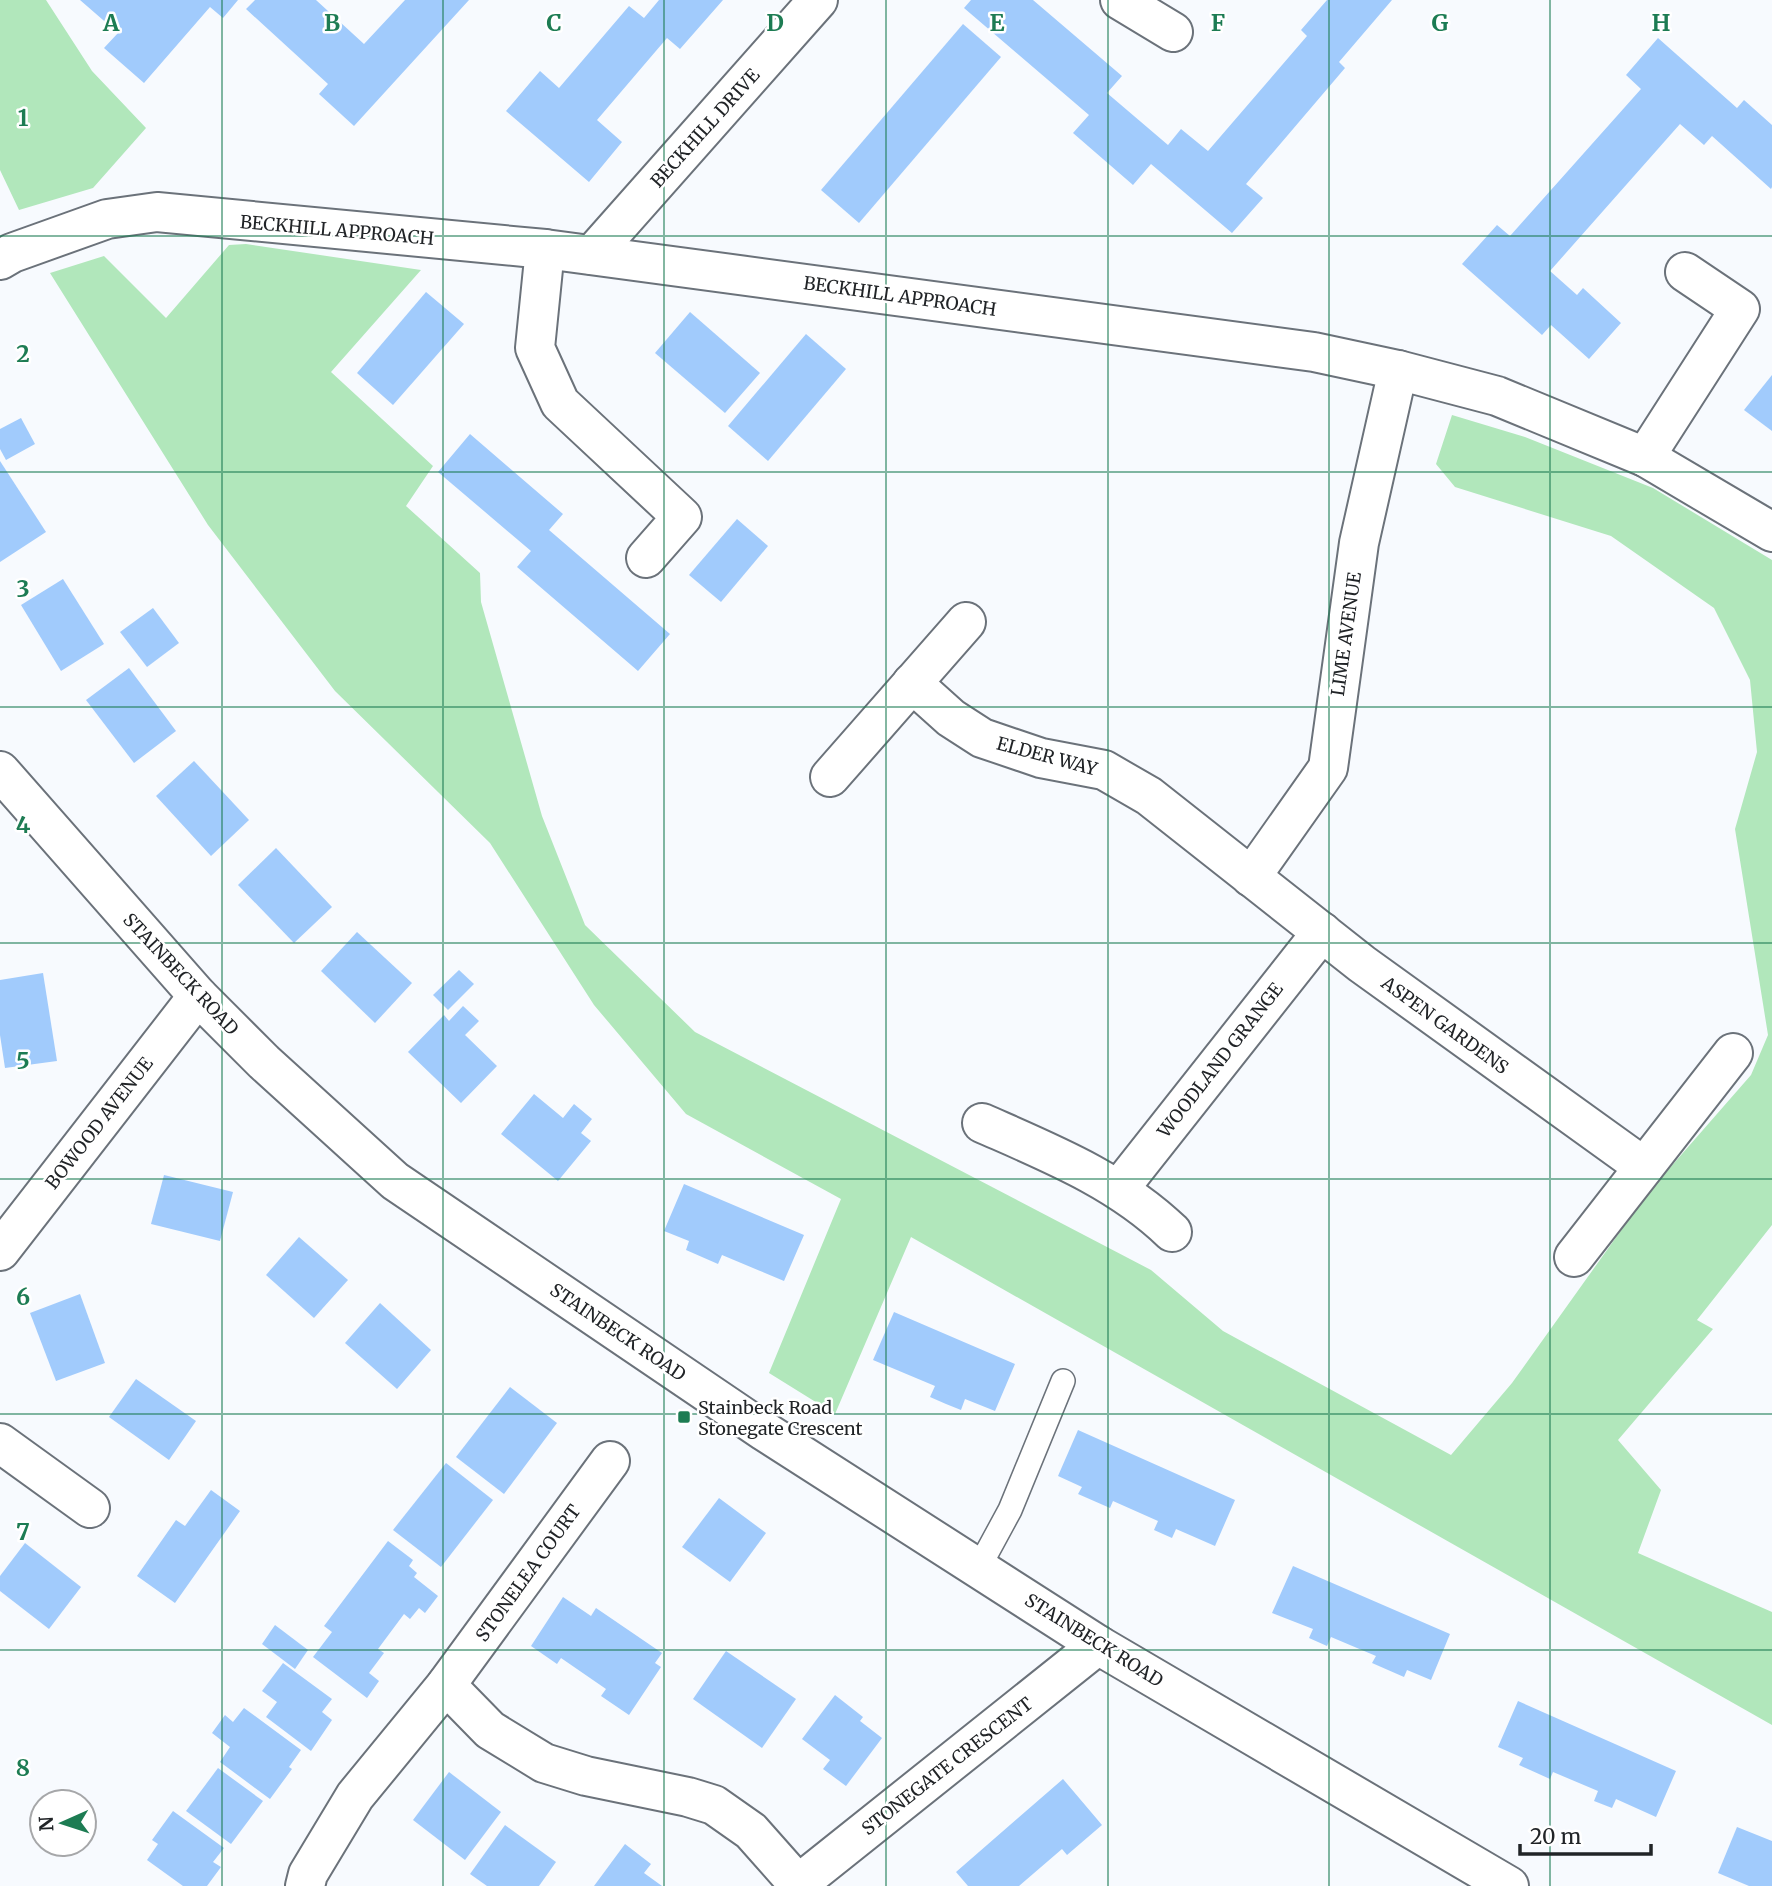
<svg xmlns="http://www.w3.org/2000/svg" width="1772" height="1886" font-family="Merriweather,serif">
<rect width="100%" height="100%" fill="#f7fafe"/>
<g fill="#b1e7bb">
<path d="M 0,0 L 46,0 L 92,71 L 146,128 L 93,188 L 19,210 L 0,170 Z"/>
<path d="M 246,244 L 421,270 L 331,372 L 433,466 L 406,506 L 480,573 L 481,602 L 542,816 L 585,925 L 695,1032 L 1151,1270 L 1223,1331 L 1451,1455 L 1512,1383 L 1647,1194 L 1751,1075 L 1768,1035 L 1735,829 L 1757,752 L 1750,680 L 1714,608 L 1611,536 L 1455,487 L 1436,464 L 1452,415 L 1525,437 L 1653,488 L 1772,560 L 1772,1225 L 1697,1320 L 1713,1329 L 1618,1440 L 1661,1490 L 1638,1553 L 1772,1612 L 1772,1725 L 911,1237 L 835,1414 L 769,1373 L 841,1199 L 686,1114 L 594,1005 L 490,843 L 335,691 L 208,525 L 50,273 L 104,256 L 166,318 L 229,245 Z"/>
</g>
<g fill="#a1cbfc">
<path d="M 80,0 L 238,0 L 223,18 L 210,7 L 144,83 L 104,48 L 118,33 Z"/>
<path d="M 255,0 L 316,0 L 364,44 L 405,0 L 469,0 L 354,126 L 319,94 L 328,84 L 246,9 Z"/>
<path d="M 659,0 L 723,0 L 680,49 L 667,38 L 597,120 L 622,142 L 589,182 L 506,111 L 540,71 L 559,88 L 629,6 L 644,18 Z"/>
<path d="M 971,0 L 1033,0 L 1122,76 L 1107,93 L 1168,145 L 1181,129 L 1208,151 L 1307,36 L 1301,30 L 1327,0 L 1392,0 L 1339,62 L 1345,68 L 1246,184 L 1263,198 L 1232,233 L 1151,164 L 1133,185 L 1073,133 L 1089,115 L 964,8 Z"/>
<path d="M 963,24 L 1001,57 L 859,223 L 821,190 Z"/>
<path d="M 1658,38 L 1737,108 L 1744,100 L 1772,125 L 1772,187 L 1771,189 L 1712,136 L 1704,145 L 1680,124 L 1550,271 L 1577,295 L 1583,288 L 1621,323 L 1589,359 L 1551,325 L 1542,335 L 1462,264 L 1497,225 L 1510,236 L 1641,89 L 1626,75 Z"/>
<path d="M 426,292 L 464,324 L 393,405 L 357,373 Z"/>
<path d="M 690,312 L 760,373 L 725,413 L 655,353 Z"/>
<path d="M 806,334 L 846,369 L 768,461 L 728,426 Z"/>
<path d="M 1772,375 L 1772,431 L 1744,410 Z"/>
<path d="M 21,418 L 35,444 L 6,460 L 0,449 L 0,429 Z"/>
<path d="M 470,434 L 563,514 L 549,530 L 670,634 L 638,671 L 517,567 L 531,551 L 438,472 Z"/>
<path d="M 0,461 L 46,532 L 0,562 Z"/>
<path d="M 737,519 L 768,546 L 721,602 L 689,575 Z"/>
<path d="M 63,579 L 104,644 L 61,671 L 21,605 Z"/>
<path d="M 153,608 L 179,643 L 147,667 L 120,632 Z"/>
<path d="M 129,668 L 176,731 L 134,763 L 86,700 Z"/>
<path d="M 194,761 L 249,820 L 211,856 L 156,796 Z"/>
<path d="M 276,848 L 332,907 L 294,943 L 238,885 Z"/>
<path d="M 357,932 L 412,983 L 375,1023 L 321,971 Z"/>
<path d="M 459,970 L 474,984 L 448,1010 L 433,995 Z"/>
<path d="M 43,973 L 57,1061 L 5,1068 L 0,1035 L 0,980 Z"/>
<path d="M 463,1006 L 479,1021 L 465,1035 L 497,1066 L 461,1103 L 408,1052 L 444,1015 L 449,1021 Z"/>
<path d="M 534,1094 L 563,1118 L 574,1104 L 592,1119 L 581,1133 L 591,1141 L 558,1181 L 501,1134 Z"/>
<path d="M 164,1175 L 233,1192 L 220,1241 L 151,1224 Z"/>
<path d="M 684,1184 L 804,1235 L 784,1281 L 722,1255 L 718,1264 L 686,1250 L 689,1241 L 664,1231 Z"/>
<path d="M 299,1237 L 348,1280 L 314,1318 L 266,1275 Z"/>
<path d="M 80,1294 L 105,1363 L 56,1381 L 30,1313 Z"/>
<path d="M 380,1303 L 431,1350 L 397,1389 L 345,1343 Z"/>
<path d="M 894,1312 L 1015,1364 L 995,1411 L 965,1399 L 961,1410 L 946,1404 L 930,1397 L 935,1386 L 873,1360 Z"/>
<path d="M 136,1379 L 196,1421 L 169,1460 L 109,1417 Z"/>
<path d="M 510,1387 L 557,1423 L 504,1494 L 456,1457 Z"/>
<path d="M 1078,1430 L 1235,1500 L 1215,1546 L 1176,1529 L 1172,1538 L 1154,1530 L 1158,1521 L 1113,1501 L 1110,1508 L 1078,1494 L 1082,1487 L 1058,1476 Z"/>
<path d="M 446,1463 L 493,1500 L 441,1567 L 393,1530 Z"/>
<path d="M 211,1490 L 240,1511 L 175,1603 L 137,1576 L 176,1520 L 185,1526 Z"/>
<path d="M 719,1498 L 766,1533 L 730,1582 L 682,1547 Z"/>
<path d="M 388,1541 L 413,1560 L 409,1566 L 417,1573 L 414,1577 L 438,1596 L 425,1613 L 419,1608 L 410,1619 L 404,1614 L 378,1649 L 384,1653 L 369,1673 L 379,1681 L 367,1698 L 313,1657 L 332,1632 L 324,1626 Z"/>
<path d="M 25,1543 L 81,1587 L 49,1629 L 0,1591 L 0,1576 Z"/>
<path d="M 1293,1566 L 1450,1634 L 1431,1680 L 1407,1670 L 1404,1677 L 1372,1663 L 1376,1656 L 1331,1637 L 1327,1646 L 1309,1638 L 1313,1629 L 1272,1613 Z"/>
<path d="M 563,1597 L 591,1616 L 596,1608 L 662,1653 L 655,1663 L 661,1667 L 629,1715 L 601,1696 L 606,1689 L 561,1658 L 557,1664 L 531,1646 Z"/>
<path d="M 275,1625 L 308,1650 L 295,1669 L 262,1644 Z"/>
<path d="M 726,1651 L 796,1699 L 762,1748 L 693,1699 Z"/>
<path d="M 283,1663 L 332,1699 L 322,1712 L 332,1720 L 311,1751 L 266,1717 L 277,1702 L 262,1691 Z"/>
<path d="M 835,1695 L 863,1717 L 860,1721 L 882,1738 L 846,1786 L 823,1769 L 830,1760 L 802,1739 Z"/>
<path d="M 1518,1701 L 1676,1771 L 1656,1817 L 1616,1799 L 1612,1808 L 1594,1801 L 1598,1791 L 1553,1772 L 1550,1779 L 1519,1765 L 1523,1758 L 1498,1747 Z"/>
<path d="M 244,1708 L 301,1750 L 289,1767 L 292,1769 L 270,1799 L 220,1762 L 230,1747 L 212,1733 L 225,1715 L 233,1722 Z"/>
<path d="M 218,1768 L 263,1801 L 231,1844 L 186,1811 Z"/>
<path d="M 449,1772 L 501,1812 L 465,1860 L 413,1820 Z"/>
<path d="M 1063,1779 L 1102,1825 L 1067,1855 L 1062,1849 L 1019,1886 L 968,1886 L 956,1872 Z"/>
<path d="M 173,1811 L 224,1848 L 213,1862 L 221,1867 L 207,1886 L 183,1886 L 147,1860 L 158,1844 L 152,1840 Z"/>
<path d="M 505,1825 L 556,1862 L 539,1886 L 487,1886 L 470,1874 Z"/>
<path d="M 1737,1827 L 1772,1841 L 1772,1886 L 1749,1886 L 1718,1873 Z"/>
<path d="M 625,1844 L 651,1864 L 644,1873 L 662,1886 L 594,1886 Z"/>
</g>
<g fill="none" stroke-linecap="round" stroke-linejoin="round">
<defs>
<path id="service" d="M 978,1569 L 1010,1510 L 1063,1381"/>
<g id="minor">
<path d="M 1120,0 L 1173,32"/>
<path d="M 545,249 L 535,348 L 560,403 L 682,517 L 646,558"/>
<path d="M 592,255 L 818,0"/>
<path d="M 0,260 L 12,253 L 107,219 L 157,212 L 545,249 L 1314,352 L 1398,370 L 1497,396 L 1645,457 L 1772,532"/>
<path d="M 1645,457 L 1740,309 L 1685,272"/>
<path d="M 912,683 L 951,718 L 982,738 L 1041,758 L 1104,770 L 1149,796 L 1362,964 L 1644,1167"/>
<path d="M 830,777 L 966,622"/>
<path d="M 1251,877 L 1328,768 L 1359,543 L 1398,370"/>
<path d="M 982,1123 C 1050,1153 1118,1180 1172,1232"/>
<path d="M 1119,1189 L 1322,932"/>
<path d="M 0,1251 L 198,996"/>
<path d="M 1574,1257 L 1733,1053"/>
<path d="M 0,1443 L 90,1508"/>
<path d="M 446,1685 L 490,1730 L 544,1763 L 586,1776 L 688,1797 L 714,1805 L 751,1831 L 798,1884"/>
<path d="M 305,1886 L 308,1874 L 355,1796 L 446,1685 L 610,1461"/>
<path d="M 796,1886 L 1098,1645"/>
</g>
<path id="tertiary" d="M 0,771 L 198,996 L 264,1062 L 395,1181 L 764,1431 L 1098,1645 L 1509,1886"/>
</defs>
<use href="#service" stroke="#6b727a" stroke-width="26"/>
<use href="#minor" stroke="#6b727a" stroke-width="42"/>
<use href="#tertiary" stroke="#6b727a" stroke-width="42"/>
<use href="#service" stroke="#fff" stroke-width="23"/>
<use href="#minor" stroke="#fff" stroke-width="38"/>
<use href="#tertiary" stroke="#fff" stroke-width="38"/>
</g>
<path fill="none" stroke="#1d7c53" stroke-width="2" stroke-opacity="0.55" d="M 222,0 L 222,1886M 443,0 L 443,1886M 664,0 L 664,1886M 886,0 L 886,1886M 1108,0 L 1108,1886M 1329,0 L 1329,1886M 1550,0 L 1550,1886M 0,236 L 1772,236M 0,472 L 1772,472M 0,707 L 1772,707M 0,943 L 1772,943M 0,1179 L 1772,1179M 0,1414 L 1772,1414M 0,1650 L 1772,1650"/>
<rect fill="#1d7c53" stroke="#fff" stroke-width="2.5" x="677" y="1410" width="14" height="14" rx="3.5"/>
<g text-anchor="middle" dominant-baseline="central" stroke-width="5" stroke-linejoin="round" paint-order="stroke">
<g font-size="18" fill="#212427" stroke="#fff">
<text transform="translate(705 128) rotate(-48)">BECKHILL DRIVE</text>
<text transform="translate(337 230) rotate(5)">BECKHILL APPROACH</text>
<text transform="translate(900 296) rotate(8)">BECKHILL APPROACH</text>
<text transform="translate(1346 634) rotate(-82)">LIME AVENUE</text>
<text transform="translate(1047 756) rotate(15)">ELDER WAY</text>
<text transform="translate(181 974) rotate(47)">STAINBECK ROAD</text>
<text transform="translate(1445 1025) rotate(36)">ASPEN GARDENS</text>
<text transform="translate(1220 1060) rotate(-52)">WOODLAND GRANGE</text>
<text transform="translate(99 1123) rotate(-52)">BOWOOD AVENUE</text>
<text transform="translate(618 1332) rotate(34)">STAINBECK ROAD</text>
<text transform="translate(528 1573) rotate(-54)">STONELEA COURT</text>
<text transform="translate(1094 1640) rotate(32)">STAINBECK ROAD</text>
<text transform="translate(947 1766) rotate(-38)">STONEGATE CRESCENT</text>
</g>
<g font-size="18" fill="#212427" stroke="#fff" text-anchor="start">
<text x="698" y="1407">Stainbeck Road<tspan x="698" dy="21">Stonegate Crescent</tspan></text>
</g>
</g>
<g font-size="23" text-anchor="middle" font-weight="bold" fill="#1d7c53" stroke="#fff" stroke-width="5" stroke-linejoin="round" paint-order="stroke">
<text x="111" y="31">A</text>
<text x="332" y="31">B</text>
<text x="554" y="31">C</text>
<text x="775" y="31">D</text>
<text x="997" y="31">E</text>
<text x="1218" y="31">F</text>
<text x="1440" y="31">G</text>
<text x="1661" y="31">H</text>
<text x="23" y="126">1</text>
<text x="23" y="362">2</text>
<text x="23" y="597">3</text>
<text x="23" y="833">4</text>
<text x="23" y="1069">5</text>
<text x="23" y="1305">6</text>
<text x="23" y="1540">7</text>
<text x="23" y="1776">8</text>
</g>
<g transform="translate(63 1823) rotate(267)"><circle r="33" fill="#ffffff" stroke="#a6a7a9" stroke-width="2"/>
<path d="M0-5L12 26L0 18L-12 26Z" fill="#1d7c53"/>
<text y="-10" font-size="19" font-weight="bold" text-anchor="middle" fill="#212427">N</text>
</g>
<path d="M1520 1844v10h131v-10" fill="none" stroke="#212427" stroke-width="3.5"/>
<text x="1530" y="1844" font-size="21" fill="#212427" stroke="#ffffff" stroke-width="5" paint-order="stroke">20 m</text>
</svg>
